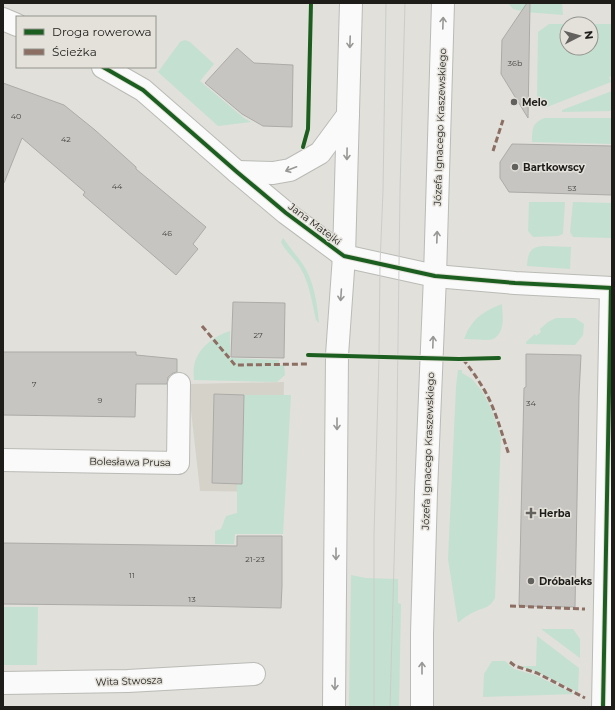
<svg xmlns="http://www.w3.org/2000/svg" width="615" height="710" font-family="Montserrat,sans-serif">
<rect width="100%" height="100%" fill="#e1e0db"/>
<path fill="#d5d2c9" d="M 284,382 L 282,492 L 200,491 L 188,384 Z"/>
<g fill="#c4e0d1" fill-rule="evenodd">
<path d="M 508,3 L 562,3 L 563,15 L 525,12 L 513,9 Z"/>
<path d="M 549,24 L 612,24 L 612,76 L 609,77 L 611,82 L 547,107 L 537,100 L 538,32 ZM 567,24 L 591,24 L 591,48 L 567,48 Z"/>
<path d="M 185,40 L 190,42 L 214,64 L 200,81 L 244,118 L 251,122 L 218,126 L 158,72 L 180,42 L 182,41 Z"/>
<path d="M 612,91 L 612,111 L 562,112 L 562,110 Z"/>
<path d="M 545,118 L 612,118 L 612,144 L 532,142 C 532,130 532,122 545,118 Z"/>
<path d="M 529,202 L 565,202 L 563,234 L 558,236 L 533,237 L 528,231 Z"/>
<path d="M 573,202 L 612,203 L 612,238 L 573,237 L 570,232 Z"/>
<path d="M 283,238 C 289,246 296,255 302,263 C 314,280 317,303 319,323 L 316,320 C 312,303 310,285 301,269 C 296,260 286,252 281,242 Z"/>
<path d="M 543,246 L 571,247 L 570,269 L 527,266 C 528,254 529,247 543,246 Z"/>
<path d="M 502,304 C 502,311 504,320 502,326 C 501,331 498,337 493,339 C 488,341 470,339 464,339 C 466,335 467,330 470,327 C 477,315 489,309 502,304 Z"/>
<path d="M 556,318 L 575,318 L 584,324 L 583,335 L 575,345 L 526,344 L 526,342 L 535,334 L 536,336 L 541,332 L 540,329 L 548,322 Z"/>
<path d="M 230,331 L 230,358 L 279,360 L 279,365 L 284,365 L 285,375 L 277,382 L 194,380 C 194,376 193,372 194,367 C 196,349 214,336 230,331 Z"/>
<path d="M 458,370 L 462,370 L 462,373 L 472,379 L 482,391 L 491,408 L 501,437 L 495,598 C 489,609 484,607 474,612 C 468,615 463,618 458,623 L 448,559 L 456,387 Z"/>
<path d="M 244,395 L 291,395 L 283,534 L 235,534 L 234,544 L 215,544 L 215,531 L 221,529 L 226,516 L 237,513 L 237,484 L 242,483 Z"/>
<path d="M 351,575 L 366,578 L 398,579 L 398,603 L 401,604 L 399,707 L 349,707 Z"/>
<path d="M 3,607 L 38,607 L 37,665 L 3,665 Z"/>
<path d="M 541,629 L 573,629 L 580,639 L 580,658 Z"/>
<path d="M 537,636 L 579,668 L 578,692 L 535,671 L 519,666 L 536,666 Z"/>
<path d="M 492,661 L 505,661 L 514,669 L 535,675 L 574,694 L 483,697 L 484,674 Z"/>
</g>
<g fill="#c6c5c1" stroke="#acaba7">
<path d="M 527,3 L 530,3 L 528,118 L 501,74 L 502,40 Z"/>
<path d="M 237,48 L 254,63 L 293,65 L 292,127 L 263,126 L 242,114 L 205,83 Z"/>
<path d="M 3,83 L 64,105 L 95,130 L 136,167 L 136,169 L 206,227 L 193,244 L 198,249 L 176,275 L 83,195 L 85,192 L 22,138 L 4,183 L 3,182 Z"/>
<path d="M 512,144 L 612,146 L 612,195 L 509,192 L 500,178 L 500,162 Z"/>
<path d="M 233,302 L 285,303 L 284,358 L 231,357 Z"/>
<path d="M 3,352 L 136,352 L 136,355 L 177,359 L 177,372 L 173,373 L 168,377 L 167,384 L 136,384 L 135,417 L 3,415 Z"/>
<path d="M 526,354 L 581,355 L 579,395 L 575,607 L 519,606 L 524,388 L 526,387 Z"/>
<path d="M 214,394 L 244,395 L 242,484 L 212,483 L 213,439 Z"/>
<path d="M 237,536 L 282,536 L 282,586 L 281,608 L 195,606 L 3,604 L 3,543 L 237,546 Z"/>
</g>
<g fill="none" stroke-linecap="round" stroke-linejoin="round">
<defs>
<g id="minor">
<path d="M 3,19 L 17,25"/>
<path d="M 103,67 L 143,90 L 237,172 L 286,213 L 344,256 L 435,276 L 515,283 L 612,288"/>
<path d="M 237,172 L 273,173 L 290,170 L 320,153 L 348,115"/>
<path d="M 3,460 L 178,463 L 179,384"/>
<path d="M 3,683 L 128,681 L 254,674"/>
<path d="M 603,707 L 611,288"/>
</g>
<g id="major">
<path d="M 334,707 L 337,355 L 344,256 L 351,3"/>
<path d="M 422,707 L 422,634 L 426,492 L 435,276 L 443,3"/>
</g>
</defs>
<use href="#minor" stroke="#babab6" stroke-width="24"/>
<use href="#major" stroke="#babab6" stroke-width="24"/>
<use href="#minor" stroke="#fafafa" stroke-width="22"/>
<use href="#major" stroke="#fafafa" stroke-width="22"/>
<g stroke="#ccccca" stroke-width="1">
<path d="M 374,707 L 374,535 L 379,357 L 380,264 L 383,191 L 386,3"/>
<path d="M 390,707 L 396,494 L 400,191 L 405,3"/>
</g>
<g stroke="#8d6e63" stroke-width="3" stroke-dasharray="6 3" stroke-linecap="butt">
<path d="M 493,151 L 503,120"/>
<path d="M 202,326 L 235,365 L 308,364"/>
<path d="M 463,359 C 473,372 483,386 490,401 C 498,419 503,437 509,455"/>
<path d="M 510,606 L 585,609"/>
<path d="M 510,662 L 515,666 L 537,673 L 585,698"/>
</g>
<defs>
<g id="cycleway">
<path d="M 103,67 L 143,90 L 237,172 L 286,213 L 344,256 L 435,276 L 515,283 L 612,288"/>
<path d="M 303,147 L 308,129 L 311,3"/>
<path d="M 308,355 L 459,359 L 499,358"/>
<path d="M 603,707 L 611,288"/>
</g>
</defs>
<use href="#cycleway" stroke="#e3e1d9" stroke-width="6"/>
<use href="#cycleway" stroke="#1b5e20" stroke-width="4"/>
</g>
<defs><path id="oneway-shaft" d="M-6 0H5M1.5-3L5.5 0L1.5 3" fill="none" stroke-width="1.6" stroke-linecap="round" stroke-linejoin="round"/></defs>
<g stroke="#979795">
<use href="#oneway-shaft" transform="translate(443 23) rotate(-88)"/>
<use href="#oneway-shaft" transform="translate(350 42) rotate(92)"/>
<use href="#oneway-shaft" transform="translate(347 154) rotate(91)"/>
<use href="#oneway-shaft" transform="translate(291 169) rotate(159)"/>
<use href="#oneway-shaft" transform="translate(437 237) rotate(-88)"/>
<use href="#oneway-shaft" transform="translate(341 295) rotate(94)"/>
<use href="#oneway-shaft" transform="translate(433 342) rotate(-88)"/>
<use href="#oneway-shaft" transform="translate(337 424) rotate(90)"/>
<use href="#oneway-shaft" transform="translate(336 554) rotate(90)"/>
<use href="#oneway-shaft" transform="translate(422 668) rotate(-90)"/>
<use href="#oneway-shaft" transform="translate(335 684) rotate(91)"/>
</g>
<g fill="#62615e" stroke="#e3e1d9" stroke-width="1.5">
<circle cx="514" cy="102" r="4"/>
<circle cx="515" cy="167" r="4"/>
<path d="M529 507h4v4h4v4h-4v4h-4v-4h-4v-4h4z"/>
<circle cx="531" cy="581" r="4"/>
</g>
<g text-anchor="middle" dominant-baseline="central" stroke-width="3" stroke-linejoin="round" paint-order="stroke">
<g font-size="8" fill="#484744">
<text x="515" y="63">36b</text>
<text x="16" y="116">40</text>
<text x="66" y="139">42</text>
<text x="117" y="186">44</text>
<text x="572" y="188">53</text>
<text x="167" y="233">46</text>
<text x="258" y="335">27</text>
<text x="34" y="384">7</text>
<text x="100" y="400">9</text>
<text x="531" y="403">34</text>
<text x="255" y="559">21-23</text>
<text x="132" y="575">11</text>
<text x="192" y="599">13</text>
</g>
<g font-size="10" font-weight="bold" fill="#1e1d1a" stroke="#e3e1d9" text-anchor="start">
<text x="522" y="102">Melo</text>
<text x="523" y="167">Bartkowscy</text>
<text x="539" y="513">Herba</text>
<text x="539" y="581">Dróbaleks</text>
</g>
<g font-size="10" fill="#1e1d1a" stroke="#e3e1d9">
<text transform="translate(440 127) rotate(-88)">Józefa Ignacego Kraszewskiego</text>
<text transform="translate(315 224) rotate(37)">Jana Matejki</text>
<text transform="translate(428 451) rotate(-88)">Józefa Ignacego Kraszewskiego</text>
<text transform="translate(130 462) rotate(1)">Bolesława Prusa</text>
<text transform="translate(129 681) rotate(-2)">Wita Stwosza</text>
</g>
</g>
<rect width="615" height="710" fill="none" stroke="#1e1d1a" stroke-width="8"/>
<rect x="16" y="16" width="140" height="52" fill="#e3e1d9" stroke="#94938d"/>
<rect x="24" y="29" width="20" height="6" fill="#1b5e20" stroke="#94938d"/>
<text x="52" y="36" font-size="12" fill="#1e1d1a">Droga rowerowa</text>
<rect x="24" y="49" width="20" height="6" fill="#8d6e63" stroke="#94938d"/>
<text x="52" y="56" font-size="12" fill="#1e1d1a">Ścieżka</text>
<g transform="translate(579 36) rotate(84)"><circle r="19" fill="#e3e1d9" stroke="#94938d"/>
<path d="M0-3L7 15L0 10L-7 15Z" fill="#62615e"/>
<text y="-6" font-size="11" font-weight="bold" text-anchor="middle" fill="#1e1d1a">N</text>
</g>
</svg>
